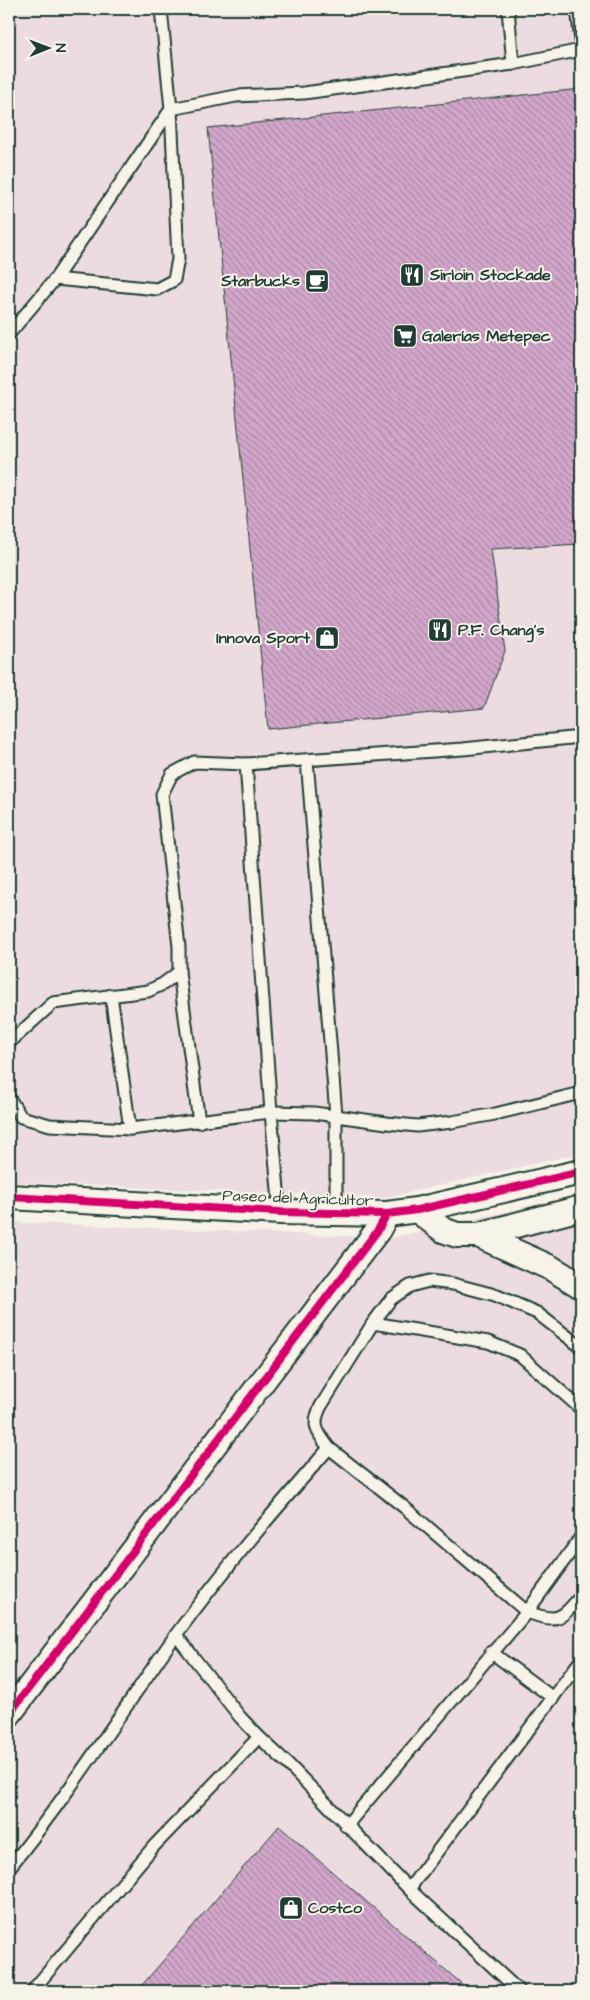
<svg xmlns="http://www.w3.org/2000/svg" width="590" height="2000" font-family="'Architects Daughter',sans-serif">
<defs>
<pattern id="building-back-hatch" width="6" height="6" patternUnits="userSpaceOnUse" patternTransform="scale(1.25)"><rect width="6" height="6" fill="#d3a7cb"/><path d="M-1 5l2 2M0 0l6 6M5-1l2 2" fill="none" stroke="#ab89a6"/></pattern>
</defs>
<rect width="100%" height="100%" fill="#f7f3e8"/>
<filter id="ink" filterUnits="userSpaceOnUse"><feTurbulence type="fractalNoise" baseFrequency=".02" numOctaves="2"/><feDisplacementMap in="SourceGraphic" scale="10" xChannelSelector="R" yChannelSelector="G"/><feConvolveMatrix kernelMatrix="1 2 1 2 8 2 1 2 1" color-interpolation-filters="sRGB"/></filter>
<g filter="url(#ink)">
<g fill="#ecdcdf">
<path d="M 9,9 L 581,9 L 581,1153 L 385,1198 L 9,1182 Z"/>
<path d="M 581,1194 L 581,1991 L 9,1991 L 9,1222 L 391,1238 Z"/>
</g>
<g fill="url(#building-back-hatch)" stroke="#1f3d34">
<path d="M 581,89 L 581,544 L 491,549 L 505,651 L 484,708 L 268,729 L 208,128 Z"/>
<path d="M 279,1826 L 470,1991 L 137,1991 Z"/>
</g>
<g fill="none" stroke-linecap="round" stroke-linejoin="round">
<defs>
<g id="lane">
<path d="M 508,9 L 513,64"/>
<path d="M 577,9 L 581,41"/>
<path d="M 55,279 L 157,289 L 174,280 L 178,259 L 171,109 L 161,9"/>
<path d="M 9,334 L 55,279 L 171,109 L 236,96 L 304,93 L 377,83 L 513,64 L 581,50"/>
<path d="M 307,760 L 336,1115 L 336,1215"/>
<path d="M 246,764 L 271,1112 L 280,1212"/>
<path d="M 179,972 L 199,1122"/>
<path d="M 111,995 L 130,1129"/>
<path d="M 9,1043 L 53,1003 L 148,991 L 163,984 L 179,972 L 179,947 L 162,794 L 172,774 L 194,762 L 246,764 L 463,749 L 581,737"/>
<path d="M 9,1098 L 21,1117 L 50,1125 L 130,1129 L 271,1112 L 314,1113 L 387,1123 L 417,1126 L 452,1122 L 495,1114 L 581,1093"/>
<path d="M 373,1323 L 488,1342 L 520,1355 L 581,1409"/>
<path d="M 329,1448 C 317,1432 311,1425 321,1406 L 373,1323 L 391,1299 L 410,1286 L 429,1281 L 453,1284 L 495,1295 L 537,1313 L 581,1347"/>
<path d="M 176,1635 L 240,1717 L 259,1737"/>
<path d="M 491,1652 L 553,1698"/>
<path d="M 346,1826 L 527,1612 L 581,1537"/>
<path d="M 9,1868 C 69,1794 120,1714 175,1636 C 223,1570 276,1509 329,1448 L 404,1507 L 527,1612 C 558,1623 560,1620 581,1596"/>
<path d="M 409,1889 L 581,1660"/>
<path d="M 32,1991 L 154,1846 L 259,1737 L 287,1763 L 409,1889 L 519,1991"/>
</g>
<g id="street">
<path d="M 9,1197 L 280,1212 L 387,1214 L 417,1210 L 581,1172"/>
<path d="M 417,1210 L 443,1230 L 457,1235 L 478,1235 L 581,1208"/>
<path d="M 478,1235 L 551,1268 L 581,1286"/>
<path d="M 9,1714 L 378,1230 L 387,1214"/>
</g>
</defs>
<use href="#lane" stroke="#1f3d34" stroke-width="15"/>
<use href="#street" stroke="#1f3d34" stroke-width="28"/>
<use href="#lane" stroke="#f7f3e8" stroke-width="11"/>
<use href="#street" stroke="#f7f3e8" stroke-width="24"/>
<defs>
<g id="cycleway">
<path d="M 9,1197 L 280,1212 L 387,1214 L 417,1210 L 581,1172"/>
<path d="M 9,1714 L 378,1230 L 387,1214"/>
</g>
</defs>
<use href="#cycleway" stroke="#f7f3e8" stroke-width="11"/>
<use href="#cycleway" stroke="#d6006c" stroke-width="8"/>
</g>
</g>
<defs>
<symbol id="restaurant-square" viewBox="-11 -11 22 22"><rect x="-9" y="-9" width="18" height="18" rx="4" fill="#1f3d34" stroke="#f7f3e8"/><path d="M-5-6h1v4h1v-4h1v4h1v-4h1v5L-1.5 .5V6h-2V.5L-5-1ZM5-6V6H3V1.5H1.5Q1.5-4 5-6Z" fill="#fff"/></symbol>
<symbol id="cafe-square" viewBox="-11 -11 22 22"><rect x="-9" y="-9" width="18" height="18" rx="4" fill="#1f3d34" stroke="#f7f3e8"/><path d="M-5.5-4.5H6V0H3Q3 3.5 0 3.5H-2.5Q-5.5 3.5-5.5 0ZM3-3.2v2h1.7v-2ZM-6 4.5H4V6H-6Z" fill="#fff"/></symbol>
<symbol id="supermarket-square" viewBox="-11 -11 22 22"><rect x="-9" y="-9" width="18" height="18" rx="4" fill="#1f3d34" stroke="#f7f3e8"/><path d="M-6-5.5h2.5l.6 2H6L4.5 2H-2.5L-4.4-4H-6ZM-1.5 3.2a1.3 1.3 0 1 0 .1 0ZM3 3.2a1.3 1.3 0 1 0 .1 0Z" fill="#fff"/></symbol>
<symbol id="shop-square" viewBox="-11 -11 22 22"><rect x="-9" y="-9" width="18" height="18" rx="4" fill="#1f3d34" stroke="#f7f3e8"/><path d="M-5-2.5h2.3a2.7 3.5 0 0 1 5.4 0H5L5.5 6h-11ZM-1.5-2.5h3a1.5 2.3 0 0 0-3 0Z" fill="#fff"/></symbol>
</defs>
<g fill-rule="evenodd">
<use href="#restaurant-square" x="398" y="261" width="28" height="28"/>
<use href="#cafe-square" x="303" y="267" width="28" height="28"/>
<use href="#supermarket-square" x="391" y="322" width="28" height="28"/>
<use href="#restaurant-square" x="426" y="616" width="28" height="28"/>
<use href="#shop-square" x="313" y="624" width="28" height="28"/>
<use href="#shop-square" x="277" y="1894" width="28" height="28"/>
</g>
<g text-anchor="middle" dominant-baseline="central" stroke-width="4" stroke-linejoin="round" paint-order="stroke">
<g font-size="16" font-weight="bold" fill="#1f3d34" stroke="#f7f3e8" text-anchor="start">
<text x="430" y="275">Sirloin Stockade</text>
<text x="300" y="281" text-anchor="end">Starbucks</text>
<text x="422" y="336">Galerías Metepec</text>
<text x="458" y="630">P.F. Chang's</text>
<text x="310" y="638" text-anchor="end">Innova Sport</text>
<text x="308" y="1908">Costco</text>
</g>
<g font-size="16" fill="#1f3d34" stroke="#f7f3e8">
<text transform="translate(298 1198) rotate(2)">Paseo del Agricultor</text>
</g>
</g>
<rect width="590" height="2000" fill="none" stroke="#f7f3e8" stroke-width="30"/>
<rect x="15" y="15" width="560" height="1970" fill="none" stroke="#1f3d34" stroke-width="2" filter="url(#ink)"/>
<g transform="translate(48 48) rotate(89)" stroke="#f7f3e8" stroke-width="4" paint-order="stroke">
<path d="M0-4L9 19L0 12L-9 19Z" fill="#1f3d34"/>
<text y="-8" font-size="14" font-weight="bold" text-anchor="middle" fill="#1f3d34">N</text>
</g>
</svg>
